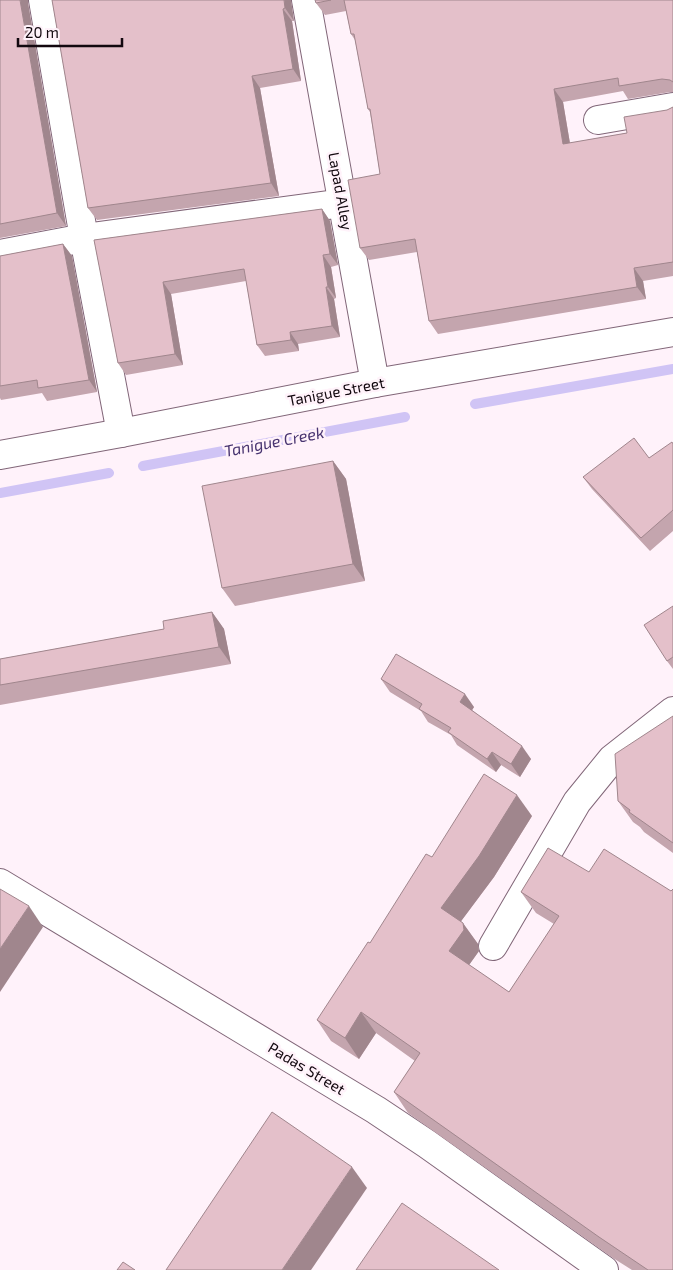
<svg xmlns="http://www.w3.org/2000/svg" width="673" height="1270" font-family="'Exo 2',sans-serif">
<rect width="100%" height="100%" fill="#fff2fa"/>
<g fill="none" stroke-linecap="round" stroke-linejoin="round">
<g stroke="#d0c4f5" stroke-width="10">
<path d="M 475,404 L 673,369"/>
<path d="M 143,466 L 405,417"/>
<path d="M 0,493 L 109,473"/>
</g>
<defs>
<g id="minor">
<path d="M 43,0 L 84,238 L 121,433"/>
<path d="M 306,0 L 375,383"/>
<path d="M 598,120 L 673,107"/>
<path d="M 0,254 L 84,238 L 343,203"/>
<path d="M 0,455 L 121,433 L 375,383 L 673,332"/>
<path d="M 0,883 L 376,1110 L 427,1144 L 604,1270"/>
<path d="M 493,946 L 577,802 L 612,759 L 673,711"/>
</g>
</defs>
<use href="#minor" stroke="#816678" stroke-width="30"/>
<use href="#minor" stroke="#fff" stroke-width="28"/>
</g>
<g fill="#c4a5ae">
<path d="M 0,0 L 28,3 L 66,226 L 0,238 Z"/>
<path d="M 52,0 L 291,2 L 294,21 L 292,21 L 301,81 L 260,88 L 279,196 L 97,220 L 88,208 Z"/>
<path d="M 315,0 L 673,0 L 673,92 L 670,92 L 628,99 L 623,91 L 563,102 L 570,143 L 627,133 L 673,107 L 673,276 L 643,281 L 646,299 L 438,334 L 429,321 L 417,252 L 369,260 L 360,248 L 380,174 L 370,112 L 368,109 L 355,40 L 351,34 L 346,11 L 325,15 L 316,3 Z"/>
<path d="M 322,209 L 330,221 L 338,265 L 331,267 L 336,298 L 334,299 L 340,337 L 298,344 L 299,351 L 265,356 L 257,345 L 246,281 L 171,294 L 183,365 L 126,375 L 118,363 L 94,240 Z"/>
<path d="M 63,244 L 72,256 L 97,392 L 47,401 L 42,393 L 1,400 L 0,398 L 0,256 Z"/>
<path d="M 673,444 L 673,531 L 650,551 L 592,489 L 583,477 L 649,458 Z"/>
<path d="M 333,461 L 346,479 L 365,581 L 235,606 L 222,588 Z"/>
<path d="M 673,606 L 673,669 L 667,661 Z"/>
<path d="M 212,612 L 224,629 L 231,664 L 0,705 L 0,659 L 164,629 Z"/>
<path d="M 381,679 L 474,707 L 472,710 L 531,759 L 520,777 L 501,765 L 496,772 L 457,745 L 451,735 L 428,722 L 421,711 L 390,692 Z"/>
<path d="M 673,716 L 673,853 L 644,832 L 640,827 L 633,822 L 618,801 Z"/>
<path d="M 532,816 L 494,877 L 461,921 L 478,944 L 479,951 L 469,965 L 509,992 L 554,924 L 536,913 L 521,892 L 548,848 L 673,1270 L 632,1270 L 613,1258 L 408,1113 L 394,1092 L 415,1061 L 376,1033 L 359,1059 L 331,1041 L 317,1020 L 370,943 L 432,857 Z"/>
</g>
<g fill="#a0868d">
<path d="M 20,0 L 28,0 L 28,3 L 66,226 L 57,213 Z"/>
<path d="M 284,0 L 291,0 L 294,21 L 285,8 Z"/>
<path d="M 283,9 L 292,21 L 301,81 L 293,69 Z"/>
<path d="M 252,76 L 260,88 L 279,196 L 271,183 Z"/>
<path d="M 554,89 L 563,102 L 572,156 L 563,144 Z"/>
<path d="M 322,209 L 330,221 L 338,265 L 330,254 Z"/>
<path d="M 63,244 L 72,256 L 97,392 L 89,380 Z"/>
<path d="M 323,255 L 331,267 L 336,298 L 328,287 Z"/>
<path d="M 634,268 L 643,281 L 646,299 L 637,287 Z"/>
<path d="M 163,282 L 171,294 L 183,365 L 175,354 Z"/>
<path d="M 326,287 L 334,299 L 340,337 L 332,326 Z"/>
<path d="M 290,332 L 298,344 L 299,351 L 291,340 Z"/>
<path d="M 333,461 L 346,479 L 365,581 L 353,564 Z"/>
<path d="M 212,612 L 224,629 L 231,664 L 219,647 Z"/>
<path d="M 465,694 L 474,707 L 469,715 L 460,702 Z"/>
<path d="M 522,746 L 531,759 L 520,777 L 511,764 Z"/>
<path d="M 492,752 L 501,765 L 496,772 L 487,759 Z"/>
<path d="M 517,795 L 532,816 L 494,877 L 456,928 L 441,908 Z"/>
<path d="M 29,906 L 43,927 L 0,992 L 0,949 Z"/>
<path d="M 463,923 L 478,944 L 479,951 L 464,972 L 449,951 Z"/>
<path d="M 361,1012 L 376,1033 L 359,1059 L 345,1038 Z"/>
<path d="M 352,1167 L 367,1188 L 311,1270 L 282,1270 Z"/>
</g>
<g fill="#e4c0ca" stroke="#a0868d">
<path d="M 0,0 L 20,0 L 57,213 L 0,224 Z"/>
<path d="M 52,0 L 284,0 L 285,8 L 283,9 L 293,69 L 252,76 L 271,183 L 88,208 Z"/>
<path d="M 315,0 L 331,0 L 316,3 Z"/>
<path d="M 344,0 L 673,0 L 673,82 L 670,80 L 662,79 L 619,86 L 618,78 L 554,89 L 563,144 L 627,133 L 624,117 L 667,110 L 673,107 L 673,262 L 634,268 L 637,287 L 429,321 L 415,239 L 360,248 L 348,180 L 380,174 L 370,109 L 368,109 L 354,34 L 351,34 Z"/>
<path d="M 322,209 L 330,254 L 323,255 L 328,287 L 326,287 L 332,326 L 290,332 L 291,340 L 257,345 L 244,269 L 163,282 L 175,354 L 118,363 L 94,240 Z"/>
<path d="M 63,244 L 89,380 L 38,388 L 37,380 L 0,386 L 0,256 Z"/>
<path d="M 634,438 L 649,458 L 672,442 L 673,444 L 673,510 L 641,538 L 583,477 Z"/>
<path d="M 333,461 L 353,564 L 222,588 L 202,486 Z"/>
<path d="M 673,606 L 673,657 L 667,661 L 644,625 Z"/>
<path d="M 212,612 L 219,647 L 0,685 L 0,659 L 164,629 L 163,621 Z"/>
<path d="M 396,654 L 465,694 L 460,702 L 522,746 L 511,764 L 492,752 L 487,759 L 448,732 L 451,728 L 419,709 L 422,704 L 381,679 Z"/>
<path d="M 673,716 L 673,843 L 629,812 L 630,810 L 618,801 L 615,754 Z"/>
<path d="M 484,774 L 517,795 L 479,856 L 441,908 L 463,923 L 464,930 L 449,951 L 509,992 L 559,916 L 521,892 L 548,848 L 589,872 L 604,849 L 671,891 L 673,889 L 673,1270 L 648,1270 L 599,1237 L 394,1092 L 420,1053 L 361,1012 L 345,1038 L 317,1020 L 368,942 L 370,943 L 426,854 L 432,857 Z"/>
<path d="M 0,889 L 29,906 L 0,949 Z"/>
<path d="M 272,1112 L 352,1167 L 282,1270 L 166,1270 Z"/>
<path d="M 402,1203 L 499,1270 L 356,1270 Z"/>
<path d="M 123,1262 L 135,1270 L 117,1270 Z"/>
</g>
<g text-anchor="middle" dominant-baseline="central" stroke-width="5" stroke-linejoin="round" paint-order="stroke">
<g font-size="15" fill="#12080f" stroke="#fff2fa">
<text transform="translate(341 191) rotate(80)">Lapad Alley</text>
<text transform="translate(336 391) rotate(-11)">Tanigue Street</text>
<text transform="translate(307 1068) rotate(31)">Padas Street</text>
</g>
<g font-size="16" font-style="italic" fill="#483470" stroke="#fff2fa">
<text transform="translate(274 441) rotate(-11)">Tanigue Creek</text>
</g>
</g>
<path d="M18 38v8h104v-8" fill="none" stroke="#12080f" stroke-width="2.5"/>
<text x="25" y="38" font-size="15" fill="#12080f" stroke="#fff2fa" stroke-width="4" paint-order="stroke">20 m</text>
</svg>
